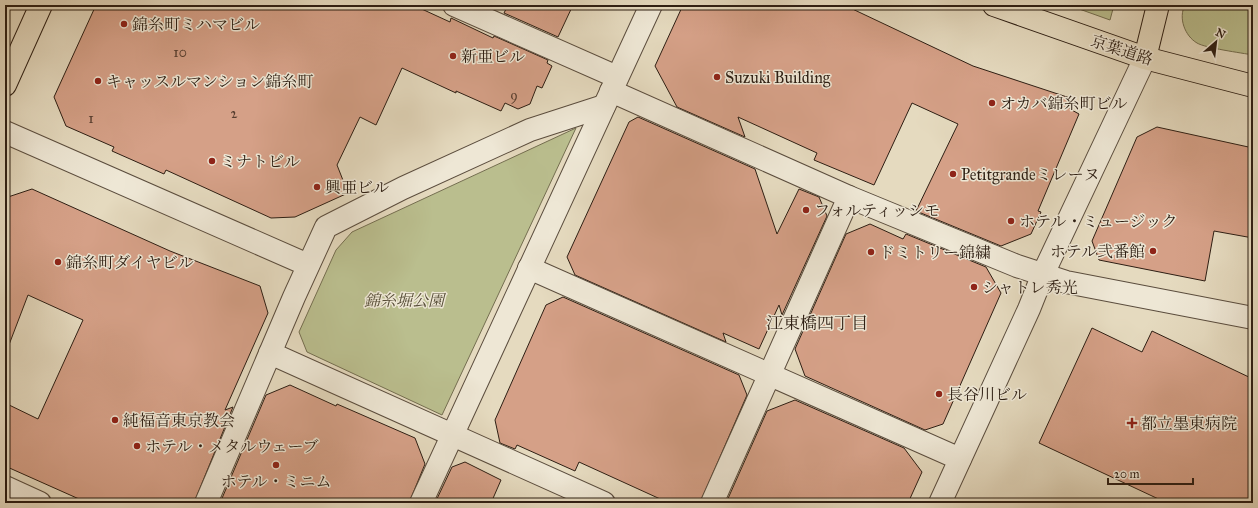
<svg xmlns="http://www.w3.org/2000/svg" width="1258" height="508" font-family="'IM FELL Great Primer','Noto Serif JP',serif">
<rect width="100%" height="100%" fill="#e5dabf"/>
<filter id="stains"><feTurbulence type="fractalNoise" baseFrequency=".005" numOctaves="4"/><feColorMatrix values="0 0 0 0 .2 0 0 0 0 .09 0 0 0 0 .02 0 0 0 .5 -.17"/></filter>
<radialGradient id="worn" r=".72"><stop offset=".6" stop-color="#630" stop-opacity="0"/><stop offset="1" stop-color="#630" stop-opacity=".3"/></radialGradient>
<g fill="#babe8e" stroke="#746e50">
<path d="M 1068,5 L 1114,5 L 1110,20 Z"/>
<path d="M 1185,5 L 1253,5 L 1253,55 C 1242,53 1205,48 1197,43 C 1185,36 1178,18 1185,5 Z"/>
<path d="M 576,128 L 442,415 L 307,352 L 299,332 L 336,250 L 352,232 Z"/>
</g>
<g fill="#d5a087" stroke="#2d1e13">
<path d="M 96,5 L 413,5 L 450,22 L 451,18 L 493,38 L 494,36 L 548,60 L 547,63 L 552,66 L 542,88 L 537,86 L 530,104 L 518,109 L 505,103 L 501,111 L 456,91 L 456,93 L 402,68 L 376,125 L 360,117 L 337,165 L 348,193 L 295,217 L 271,218 L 166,170 L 164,174 L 112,151 L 114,147 L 66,126 L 54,97 Z"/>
<path d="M 508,5 L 573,5 L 558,37 L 504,13 Z"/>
<path d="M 683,5 L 844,5 L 973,66 L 1073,99 L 1070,109 L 1079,114 L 1038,211 L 1041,212 L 1031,234 L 1001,246 L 916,211 L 958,124 L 912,103 L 874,185 L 814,160 L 817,153 L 738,117 L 745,137 L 677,107 L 655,66 Z"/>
<path d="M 638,117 L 755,169 L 777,234 L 799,189 L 819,197 L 827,216 L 782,315 L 779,305 L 759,349 L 723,333 L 726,342 L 575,275 L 567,257 L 629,122 Z"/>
<path d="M 1157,127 L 1253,148 L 1253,238 L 1214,231 L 1205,281 L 1099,260 L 1092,241 L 1137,137 Z"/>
<path d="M 32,189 L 170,251 L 260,286 L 268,313 L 225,410 L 233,407 L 194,503 L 88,503 L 5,466 L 5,403 L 38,419 L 83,320 L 28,295 L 7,350 L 5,349 L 5,198 Z"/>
<path d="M 870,224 L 903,239 L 906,234 L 986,267 L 1001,293 L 943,424 L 925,430 L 805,376 L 795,349 L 846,234 Z"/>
<path d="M 563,297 L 739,375 L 747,395 L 700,503 L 669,503 L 579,462 L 575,471 L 517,445 L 515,449 L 500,443 L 495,420 L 546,305 Z"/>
<path d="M 1092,328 L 1142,352 L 1152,331 L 1253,379 L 1253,503 L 1167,503 L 1039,443 Z"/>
<path d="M 290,385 L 336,406 L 337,404 L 415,438 L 425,464 L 409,503 L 220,503 L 266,395 Z"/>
<path d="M 795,400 L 904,448 L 922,472 L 908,503 L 726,503 L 767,411 Z"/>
<path d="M 465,462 L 501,480 L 491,503 L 435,503 L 452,467 Z"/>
</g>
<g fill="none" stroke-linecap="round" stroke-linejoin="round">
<defs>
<g id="minor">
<path d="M 454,5 L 617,77"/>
<path d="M 611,91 L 849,197 L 1017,266 L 1066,282 L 1253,318"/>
<path d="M 5,132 L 308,265"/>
<path d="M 529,268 L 960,459"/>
<path d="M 270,353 L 604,503"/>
<path d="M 5,487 L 40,503"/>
<path d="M 206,503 L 294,297 L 326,227 L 403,188 L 530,130 L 604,106"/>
<path d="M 421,503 L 651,5"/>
<path d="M 712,503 L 849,197"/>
<path d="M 940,503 L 1029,309 L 1043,274 L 1145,58"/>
</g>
<path id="major" d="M 5,85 L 41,5"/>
<g id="highway">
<path d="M 994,5 L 1145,58 L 1253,86"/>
<path d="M 1145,58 L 1158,5"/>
</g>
</defs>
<use href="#minor" stroke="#5b4d3e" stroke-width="24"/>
<use href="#major" stroke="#2d1e13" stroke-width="24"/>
<use href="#highway" stroke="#2d1e13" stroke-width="24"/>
<use href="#minor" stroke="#eee7d5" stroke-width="22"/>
<use href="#major" stroke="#e5dabf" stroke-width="22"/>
<use href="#highway" stroke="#e5dabf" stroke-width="22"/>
</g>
<g fill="#8f2418" stroke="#eee7d5" stroke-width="1.5">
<circle cx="124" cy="24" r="4"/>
<circle cx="453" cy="56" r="4"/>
<circle cx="717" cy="77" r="4"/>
<circle cx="98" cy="81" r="4"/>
<circle cx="992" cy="103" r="4"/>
<circle cx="212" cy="161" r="4"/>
<circle cx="953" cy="174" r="4"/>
<circle cx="317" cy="187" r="4"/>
<circle cx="806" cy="210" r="4"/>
<circle cx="1011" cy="221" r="4"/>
<circle cx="1153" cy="251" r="4"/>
<circle cx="871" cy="252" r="4"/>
<circle cx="58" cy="262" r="4"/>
<circle cx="974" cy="287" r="4"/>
<circle cx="939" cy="394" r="4"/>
<circle cx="115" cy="420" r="4"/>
<path d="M1130 417h4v4h4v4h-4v4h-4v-4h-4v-4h4z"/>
<circle cx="137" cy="446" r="4"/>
<circle cx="276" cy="465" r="4"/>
</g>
<g text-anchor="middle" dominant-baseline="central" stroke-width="3" stroke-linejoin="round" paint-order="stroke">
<g font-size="14" fill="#573e30">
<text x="180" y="52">10</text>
<text x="514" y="95">9</text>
<text x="234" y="113">2</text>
<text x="91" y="118">1</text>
</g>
<g font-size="16" fill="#2d1e13" stroke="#eee7d5" text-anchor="start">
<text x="132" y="24">錦糸町ミハマビル</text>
<text x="461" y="56">新亜ビル</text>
<text x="725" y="77">Suzuki Building</text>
<text x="106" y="81">キャッスルマンション錦糸町</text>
<text x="1000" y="103">オカバ錦糸町ビル</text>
<text x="220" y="161">ミナトビル</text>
<text x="961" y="174">Petitgrandeミレーヌ</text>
<text x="325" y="187">興亜ビル</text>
<text x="814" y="210">フォルティッシモ</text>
<text x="1019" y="221">ホテル・ミュージック</text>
<text x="1145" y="251" text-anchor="end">ホテル弐番館</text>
<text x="879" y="252">ドミトリー錦繍</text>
<text x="66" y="262">錦糸町ダイヤビル</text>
<text x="982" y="287">シャトレ秀光</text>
<text x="947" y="394">長谷川ビル</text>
<text x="123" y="420">純福音東京教会</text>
<text x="1141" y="423">都立墨東病院</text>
<text x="145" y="446">ホテル・メタルウェーブ</text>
<text x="276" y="481" text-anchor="middle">ホテル・ミニム</text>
</g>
<g font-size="16" fill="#2d1e13" stroke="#eee7d5">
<text transform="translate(1122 50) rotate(18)">京葉道路</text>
</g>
<g font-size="16" font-style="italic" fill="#574e38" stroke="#eee7d5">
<text x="404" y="300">錦糸堀公園</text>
</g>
<g font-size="17" fill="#2d1e13" stroke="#eee7d5">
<text x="817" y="323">江東橋四丁目</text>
</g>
</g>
<rect width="1258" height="508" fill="none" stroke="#e5dabf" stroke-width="20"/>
<rect x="6" y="6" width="1246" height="496" fill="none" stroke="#2d1e13" stroke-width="2"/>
<rect x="10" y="10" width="1238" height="488" fill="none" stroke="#2d1e13"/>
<g transform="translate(1216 42) rotate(28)" stroke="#eee7d5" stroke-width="3" paint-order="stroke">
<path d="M0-3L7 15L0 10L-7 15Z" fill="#2d1e13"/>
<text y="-6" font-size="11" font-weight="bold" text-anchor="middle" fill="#2d1e13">N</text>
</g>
<path d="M1108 478v6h85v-6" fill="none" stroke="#2d1e13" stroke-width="2"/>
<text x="1114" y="478" font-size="12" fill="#2d1e13" stroke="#eee7d5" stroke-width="3" paint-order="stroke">20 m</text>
<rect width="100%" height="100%" filter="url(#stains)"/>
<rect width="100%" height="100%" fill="url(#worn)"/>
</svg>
